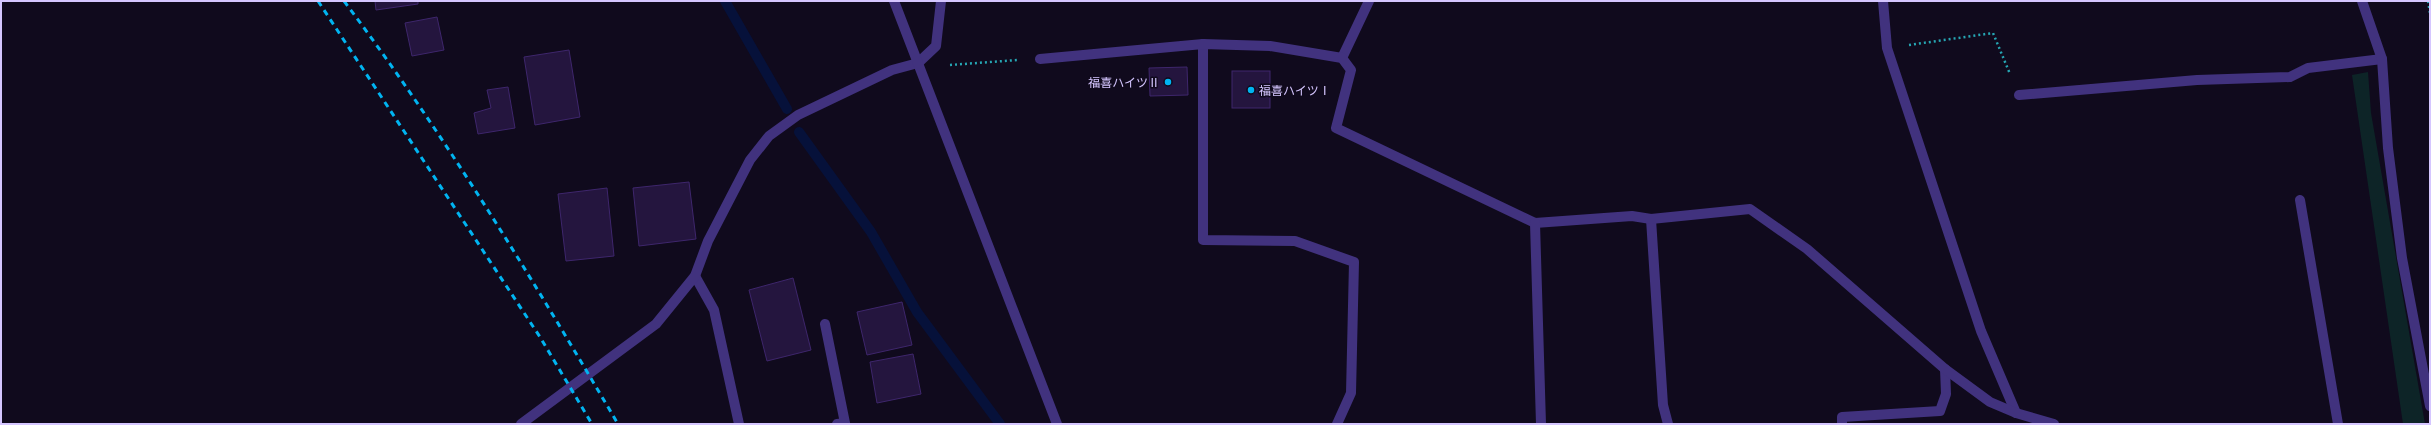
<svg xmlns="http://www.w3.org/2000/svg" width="2431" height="425" font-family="Manrope,'Noto Sans JP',sans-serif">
<rect width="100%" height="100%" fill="#100a1d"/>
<path fill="#0d2427" d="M 2368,72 L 2371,113 L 2425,424 L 2403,424 L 2352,75 Z"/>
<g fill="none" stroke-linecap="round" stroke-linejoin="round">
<g stroke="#06113a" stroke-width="10">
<path d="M 725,1 L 787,109"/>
<path d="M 799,132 L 871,232 L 917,312 L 1000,424"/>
</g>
</g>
<g fill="#24153e" stroke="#3e266c">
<path d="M 375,1 L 418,1 L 418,4 L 376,10 Z"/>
<path d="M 437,17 L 444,50 L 412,56 L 405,23 Z"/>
<path d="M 569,50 L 580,117 L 535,125 L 524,57 Z"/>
<path d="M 1187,67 L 1188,95 L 1150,96 L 1149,68 Z"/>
<rect x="1232" y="71" width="38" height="37"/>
<path d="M 508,87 L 515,128 L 478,134 L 474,113 L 491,108 L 487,90 Z"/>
<path d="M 689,182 L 696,239 L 639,246 L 633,188 Z"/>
<path d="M 607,188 L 614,256 L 566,261 L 558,194 Z"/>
<path d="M 793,278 L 811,350 L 767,361 L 749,290 Z"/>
<path d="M 902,302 L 912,345 L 867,355 L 857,312 Z"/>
<path d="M 913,354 L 921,394 L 877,403 L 870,362 Z"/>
</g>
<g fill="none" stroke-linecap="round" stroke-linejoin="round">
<g stroke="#26a6b3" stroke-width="2.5" stroke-dasharray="2 3" stroke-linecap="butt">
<path d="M 2428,1 L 2430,13"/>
<path d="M 1909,45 L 1993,33 L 2010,74"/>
<path d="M 950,65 L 1017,60"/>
</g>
<g stroke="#41327e" stroke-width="10">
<path d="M 1342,58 L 1369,1"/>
<path d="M 2019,95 L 2197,80 L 2290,77 L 2308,68 L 2382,59"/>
<path d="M 1651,219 L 1663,405 L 1668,424"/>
<path d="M 825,324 L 845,423 L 837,424"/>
<path d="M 1842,424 L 1842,417 L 1940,411 L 1946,394 L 1945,369"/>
</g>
<g stroke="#41327e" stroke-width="10">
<path d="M 1883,1 L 1887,48 L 1981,331 L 2016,413"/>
<path d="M 2362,1 L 2382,59 L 2388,148 L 2402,258 L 2430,406"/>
<path d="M 1203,44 L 1203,240 L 1295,241 L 1354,262 L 1351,393 L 1337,424"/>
<path d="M 1040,59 L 1203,44 L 1270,46 L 1342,58 L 1351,70 L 1336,128 L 1535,223 L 1632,216 L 1651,219 L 1750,209 L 1807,249 L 1945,369 L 1990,402 L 2016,413 L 2054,424"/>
<path d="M 2300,200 L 2338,424"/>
<path d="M 1535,223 L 1541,424"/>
<path d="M 695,276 L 714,310 L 739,424"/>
<path d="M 521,424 L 656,324 L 695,276 L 708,241 L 750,160 L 769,136 L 798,115 L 892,70 L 918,63 L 936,46 L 941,1"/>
</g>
<path stroke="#41327e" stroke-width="10" d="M 894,1 L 1057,424"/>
<g stroke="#00b4f1" stroke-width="3" stroke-dasharray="6 5" stroke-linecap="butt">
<path d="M 318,1 L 540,337 L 592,424"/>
<path d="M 344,1 C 445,135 533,280 618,424"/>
</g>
</g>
<g fill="#00b4f1" stroke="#100a1d" stroke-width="1.5">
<circle cx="1168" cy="82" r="4"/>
<circle cx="1251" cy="90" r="4"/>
</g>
<g text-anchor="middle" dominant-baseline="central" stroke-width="3" stroke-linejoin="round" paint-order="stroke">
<g font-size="12" fill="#d5c6ff" stroke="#100a1d" text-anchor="end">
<text x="1160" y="82">福喜ハイツⅡ</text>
<text x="1259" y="90" text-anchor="start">福喜ハイツⅠ</text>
</g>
</g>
<rect width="2431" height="425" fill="none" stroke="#d5c6ff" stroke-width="4"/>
</svg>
